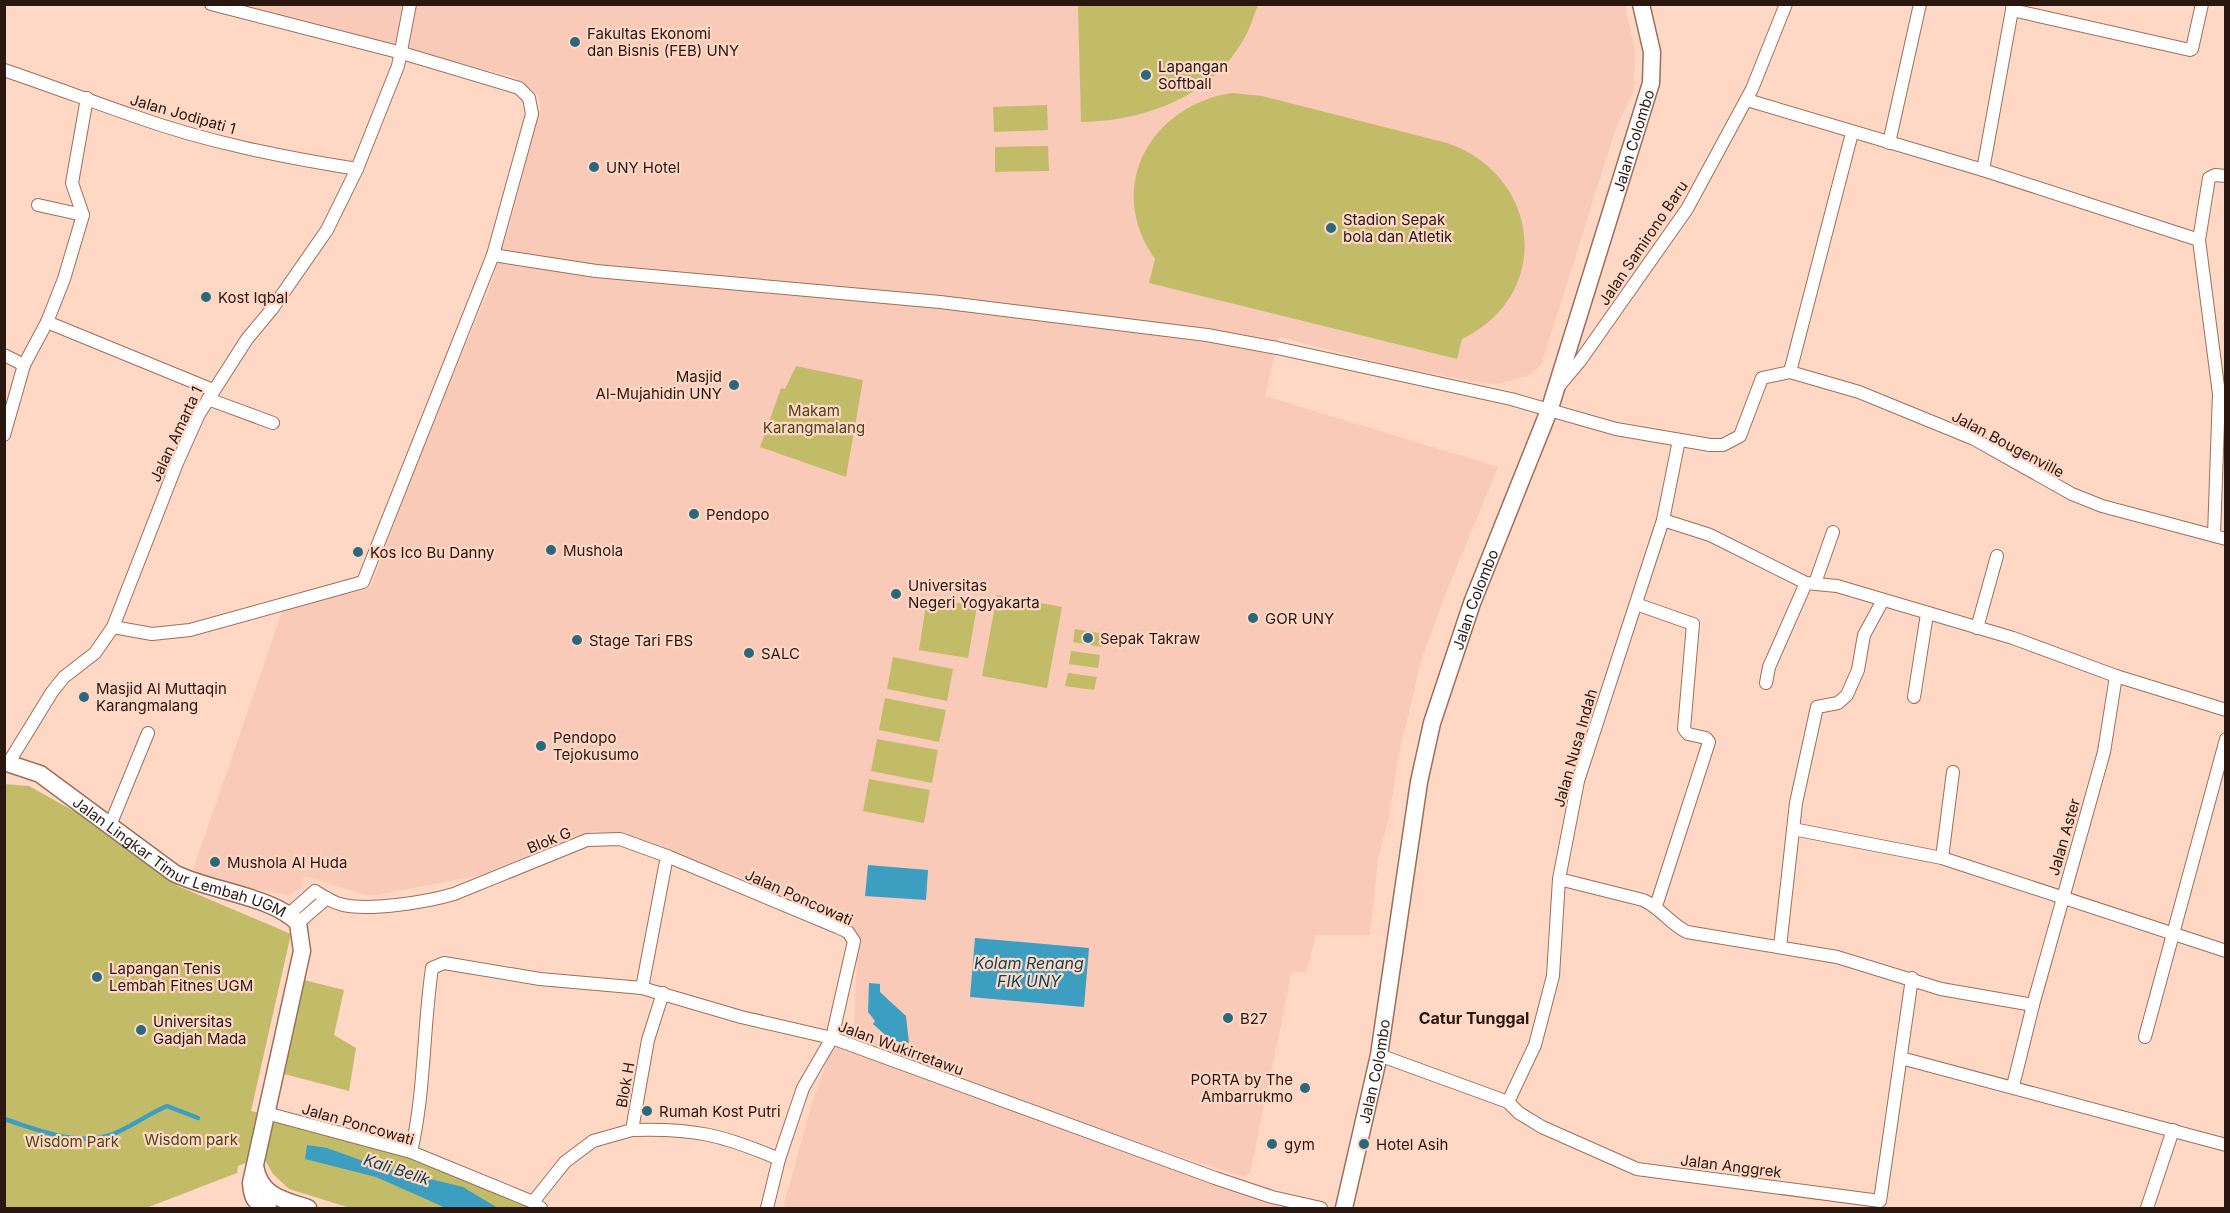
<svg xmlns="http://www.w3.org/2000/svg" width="2230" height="1213" font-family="Inter,sans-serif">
<rect width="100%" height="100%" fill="#ffd7c5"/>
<g fill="#f9cab7">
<path d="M 230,5 L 1625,5 L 1635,50 L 1634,91 L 1616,128 L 1542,363 L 1532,374 L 1498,384 L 1481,383 L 1397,367 L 1279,337 L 1265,396 L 1498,467 L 1444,598 L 1421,661 L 1398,759 L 1389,818 L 1378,858 L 1370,935 L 1316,935 L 1306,973 L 1292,972 L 1250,1173 L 1243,1177 L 1163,1151 L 864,1044 L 856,1038 L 854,1028 L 858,936 L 856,930 L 830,916 L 733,874 L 603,832 L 592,831 L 497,872 L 376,895 L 366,895 L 304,876 L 302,887 L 290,895 L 239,887 L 193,870 L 282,612 L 287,606 L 365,590 L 372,584 L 423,446 L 488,292 L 508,231 L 540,108 L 539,96 L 515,77 Z"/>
<path d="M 833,1045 L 1284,1208 L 1287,1208 L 783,1208 L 813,1099 Z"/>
</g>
<g fill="#c2bc69">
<path d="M 1078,5 L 1078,4 L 1258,5 C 1254,14 1251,26 1246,35 C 1214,96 1146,121 1081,122 Z"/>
<path d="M 1232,93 L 1262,96 L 1447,143 C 1541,175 1554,295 1462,339 L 1457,359 L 1149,283 L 1155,259 C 1104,188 1151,105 1232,93 Z"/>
<path d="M 1047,105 L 1048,130 L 994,132 L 993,107 Z"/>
<path d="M 1048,146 L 1049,171 L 995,172 L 995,147 Z"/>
<path d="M 796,366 L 863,380 L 846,477 L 760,447 L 781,388 L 785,389 Z"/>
<path d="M 997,595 L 1062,607 L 1047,688 L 982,676 Z"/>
<path d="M 927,598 L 977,606 L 968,658 L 919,650 Z"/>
<path d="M 1075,629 L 1104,634 L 1102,647 L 1073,642 Z"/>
<path d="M 1071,651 L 1100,655 L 1098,668 L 1069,664 Z"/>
<path d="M 893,657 L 953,669 L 947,701 L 887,689 Z"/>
<path d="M 1068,673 L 1097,677 L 1094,690 L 1065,686 Z"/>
<path d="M 885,698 L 946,710 L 939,742 L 879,730 Z"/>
<path d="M 877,739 L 938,750 L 932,783 L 871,771 Z"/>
<path d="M 869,779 L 930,790 L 924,823 L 863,811 Z"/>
<path d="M 4,784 L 29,786 L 90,820 L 178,886 L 291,934 L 251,1111 L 377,1145 L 519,1197 L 534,1208 L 350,1208 L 289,1189 L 273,1174 L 263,1156 L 238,1166 L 237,1173 L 146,1208 L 5,1208 Z"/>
<path d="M 304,980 L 344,990 L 334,1035 L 356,1048 L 349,1091 L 284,1074 Z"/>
</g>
<g fill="#3c9ec0">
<path d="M 868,865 L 928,870 L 926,900 L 865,896 Z"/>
<path d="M 975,938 L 1089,948 L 1084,1007 L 970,997 Z"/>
<path d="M 869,983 L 880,984 L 880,992 L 906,1016 L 909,1043 L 892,1041 L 873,1024 L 875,1021 L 868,1012 Z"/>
<path d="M 307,1145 L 327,1148 L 377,1166 L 463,1187 L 498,1208 L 446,1208 L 376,1177 L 305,1159 Z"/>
</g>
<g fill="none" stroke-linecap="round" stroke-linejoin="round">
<path stroke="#3c9ec0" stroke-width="4.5" d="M 4,1119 C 40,1130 76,1147 113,1134 C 131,1127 148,1114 167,1106 L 198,1118"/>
<defs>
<g id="street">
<path d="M 2013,4 L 2012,10 L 2190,50 L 2192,49 L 2202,4"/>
<path d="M 4,70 C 48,85 91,101 134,116 C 206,142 282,157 357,169"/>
<path d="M 1747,100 L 1983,170 L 2199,240"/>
<path d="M 1889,143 L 1920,4"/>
<path d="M 1983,170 L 2012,10"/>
<path d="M 38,205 L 83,215"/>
<path d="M 493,255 L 596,271 L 940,302 L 1207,335 L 1277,348 L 1511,399 L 1616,429 L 1710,445 L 1723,445 L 1740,436 L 1762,378 L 1790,372 L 1859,392 L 1974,439 L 2072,494 L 2102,506 L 2226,539"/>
<path d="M 47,322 L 213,390"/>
<path d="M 4,355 L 24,365"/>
<path d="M 1790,372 L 1852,133"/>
<path d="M 1559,386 L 1580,361 L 1687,209 L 1752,89 L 1786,4"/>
<path d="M 208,399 L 273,423"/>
<path d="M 4,435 L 24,365 L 47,322 L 64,279 L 83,215 L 72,183 L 87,98"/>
<path d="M 1663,520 L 1710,535 L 1806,583 L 1837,586 L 2013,638 L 2116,676 L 2226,710"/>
<path d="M 2214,535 L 2219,394 L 2199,240 L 2209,178 L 2215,175 L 2226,176"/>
<path d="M 1815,583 L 1833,532"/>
<path d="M 1636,604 L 1693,624 L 1684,729 L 1688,734 L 1706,738 L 1709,742 L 1656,906"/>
<path d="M 113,627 L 152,634 L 190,630 L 363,582 L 493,255 L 532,114 L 529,98 L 519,88 L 402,53 L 211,4"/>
<path d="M 1977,628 L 1997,556"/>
<path d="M 1766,683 L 1769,667 L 1806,583"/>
<path d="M 1914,697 L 1927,614"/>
<path d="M 9,762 L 52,692 L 64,677 L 95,653 L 113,627 L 177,463 L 199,414 L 247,339 L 272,309 L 327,230 L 357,169 L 398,66 L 410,4"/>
<path d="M 111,823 L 148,733"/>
<path d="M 1793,829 L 1942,858 L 2226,951"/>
<path d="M 667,856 L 837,927 L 848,932 L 854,941 L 832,1038 L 803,1088 L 779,1159 L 767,1208"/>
<path d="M 1942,858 L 1953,772"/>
<path d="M 1559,879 L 1643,900 C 1661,908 1670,924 1687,932 L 1837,957 L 1941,989 L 2033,1005"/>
<path d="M 289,914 L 315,891 C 323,896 331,902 340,904 C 366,912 427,902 454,894 L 587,840 L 620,839 L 667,856 L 642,988"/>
<path d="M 298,923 L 327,898"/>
<path d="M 1780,947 L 1796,803 L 1817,707 L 1838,703 L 1847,695 L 1858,670 L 1864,635 L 1883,600"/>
<path d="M 2145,1037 L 2226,739"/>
<path d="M 1379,1055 L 1508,1102 L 1519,1113 L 1542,1127 L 1637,1169 L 1880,1201 L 1912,978"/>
<path d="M 1901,1058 L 2226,1145"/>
<path d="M 2013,1086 L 2033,1005 L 2104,752 L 2116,676"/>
<path d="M 1508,1102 L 1535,1045 L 1553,976 L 1559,879 L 1578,781 L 1663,520 L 1679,440"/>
<path d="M 266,1113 L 411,1152 L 533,1202 L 541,1208"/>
<path d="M 632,1130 C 694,1128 723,1135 779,1159"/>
<path d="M 411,1152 C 425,1092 423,1029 432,968 L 444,963 L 540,979 L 642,988 L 741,1017 L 832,1038 L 1215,1178 L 1272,1197 L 1321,1208"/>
<path d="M 533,1202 L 565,1162 L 593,1141 L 632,1130 L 648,1040 L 663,993"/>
<path d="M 2147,1208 L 2173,1130"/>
</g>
<g id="secondary">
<path id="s1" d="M 4,762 L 40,774 L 174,873 C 209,891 273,896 298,923 L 302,951 L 251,1183 C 252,1196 254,1204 268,1208"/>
<path d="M 255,1166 C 260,1196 283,1200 308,1208"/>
<path id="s2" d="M 1344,1208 L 1379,1055 L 1419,782 L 1432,723 L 1472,603 L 1550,408 L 1651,83 L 1652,52 L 1641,4"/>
</g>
</defs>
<use href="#street" stroke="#9b6f5b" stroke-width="14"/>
<use href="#secondary" stroke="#9b6f5b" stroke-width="19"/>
<use href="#street" stroke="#fff" stroke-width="12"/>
<use href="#secondary" stroke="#fff" stroke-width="16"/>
</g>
<g fill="#2a687e" stroke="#ffd7c5" stroke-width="2">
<circle cx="575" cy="42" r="6"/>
<circle cx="1146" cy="75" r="6"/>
<circle cx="594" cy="167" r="6"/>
<circle cx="1331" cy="228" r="6"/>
<circle cx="206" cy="297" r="6"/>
<circle cx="734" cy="385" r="6"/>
<circle cx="694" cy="514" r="6"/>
<circle cx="551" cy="550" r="6"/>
<circle cx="358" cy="552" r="6"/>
<circle cx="896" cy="594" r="6"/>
<circle cx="1253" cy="618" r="6"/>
<circle cx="1088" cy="638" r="6"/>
<circle cx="577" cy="640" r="6"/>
<circle cx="749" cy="653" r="6"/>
<circle cx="84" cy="697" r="6"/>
<circle cx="541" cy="746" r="6"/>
<circle cx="215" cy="862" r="6"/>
<circle cx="97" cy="977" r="6"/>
<circle cx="1228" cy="1018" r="6"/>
<circle cx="141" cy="1030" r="6"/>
<circle cx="1305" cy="1088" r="6"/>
<circle cx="647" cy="1111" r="6"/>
<circle cx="1272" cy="1144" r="6"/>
<circle cx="1364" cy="1144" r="6"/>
</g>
<g text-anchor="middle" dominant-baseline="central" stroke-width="4.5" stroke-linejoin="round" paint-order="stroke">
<g font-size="15" fill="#291710" stroke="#ffd7c5" text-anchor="start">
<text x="587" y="33">Fakultas Ekonomi<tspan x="587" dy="17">dan Bisnis (FEB) UNY</tspan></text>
<text x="1158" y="66">Lapangan<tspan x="1158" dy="17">Softball</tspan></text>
<text x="606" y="167">UNY Hotel</text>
<text x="1343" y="219">Stadion Sepak<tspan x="1343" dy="17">bola dan Atletik</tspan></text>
<text x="218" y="297">Kost Iqbal</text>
<text x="722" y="376" text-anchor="end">Masjid<tspan x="722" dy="17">Al-Mujahidin UNY</tspan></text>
<text x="706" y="514">Pendopo</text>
<text x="563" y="550">Mushola</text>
<text x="370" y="552">Kos Ico Bu Danny</text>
<text x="908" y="585">Universitas<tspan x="908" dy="17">Negeri Yogyakarta</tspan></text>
<text x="1265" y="618">GOR UNY</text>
<text x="1100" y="638">Sepak Takraw</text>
<text x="589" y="640">Stage Tari FBS</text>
<text x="761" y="653">SALC</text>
<text x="96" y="688">Masjid Al Muttaqin<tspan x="96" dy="17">Karangmalang</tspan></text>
<text x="553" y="737">Pendopo<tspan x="553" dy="17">Tejokusumo</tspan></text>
<text x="227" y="862">Mushola Al Huda</text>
<text x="109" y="968">Lapangan Tenis<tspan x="109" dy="17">Lembah Fitnes UGM</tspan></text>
<text x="1240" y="1018">B27</text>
<text x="153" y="1021">Universitas<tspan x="153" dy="17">Gadjah Mada</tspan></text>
<text x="1293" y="1079" text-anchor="end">PORTA by The<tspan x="1293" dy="17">Ambarrukmo</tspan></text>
<text x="659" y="1111">Rumah Kost Putri</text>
<text x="1284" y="1144">gym</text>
<text x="1376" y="1144">Hotel Asih</text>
</g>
<g font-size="15" fill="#291710" stroke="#ffd7c5">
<text transform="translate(183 114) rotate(16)">Jalan Jodipati 1</text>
<text stroke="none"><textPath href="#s2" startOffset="1110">Jalan Colombo</textPath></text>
<text transform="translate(1643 243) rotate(-56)">Jalan Samirono Baru</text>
<text transform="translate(176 434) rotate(-65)">Jalan Amarta 1</text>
<text transform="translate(2008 444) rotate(28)">Jalan Bougenville</text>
<text stroke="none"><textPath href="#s2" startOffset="624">Jalan Colombo</textPath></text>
<text transform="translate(1575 748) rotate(-74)">Jalan Nusa Indah</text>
<text transform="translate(2064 837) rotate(-74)">Jalan Aster</text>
<text transform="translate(549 840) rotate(-22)">Blok G</text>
<text stroke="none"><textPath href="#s1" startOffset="202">Jalan Lingkar Timur Lembah UGM</textPath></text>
<text transform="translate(799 897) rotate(24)">Jalan Poncowati</text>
<text transform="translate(901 1048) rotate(20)">Jalan Wukirretawu</text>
<text stroke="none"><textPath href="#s2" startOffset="140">Jalan Colombo</textPath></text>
<text transform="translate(625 1085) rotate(-80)">Blok H</text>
<text transform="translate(358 1124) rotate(16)">Jalan Poncowati</text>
<text transform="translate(1731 1166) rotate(7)">Jalan Anggrek</text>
</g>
<g font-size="15" fill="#4b471b" stroke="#ffd7c5">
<text x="814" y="410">Makam<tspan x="814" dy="17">Karangmalang</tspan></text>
<text x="191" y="1139">Wisdom park</text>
<text x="72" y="1141">Wisdom Park</text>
</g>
<g font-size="16" font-style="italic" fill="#0c4557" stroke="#ffd7c5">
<text x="1029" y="963">Kolam Renang<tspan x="1029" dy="18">FIK UNY</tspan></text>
<text transform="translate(397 1169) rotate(18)">Kali Belik</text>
</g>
<g font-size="16" font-weight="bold" fill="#291710" stroke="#ffd7c5">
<text x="1474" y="1018">Catur Tunggal</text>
</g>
</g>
<rect width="2230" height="1213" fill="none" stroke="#291710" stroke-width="12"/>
</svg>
